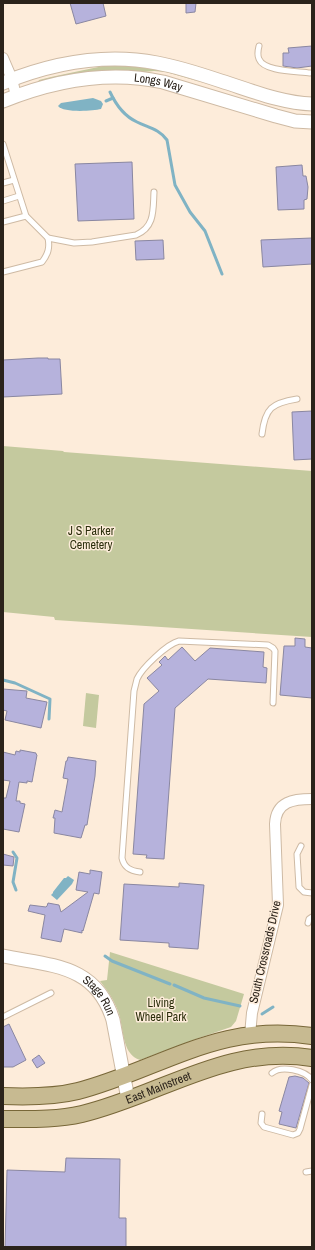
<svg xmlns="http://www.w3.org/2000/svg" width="315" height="1250" font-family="'Archivo Narrow',sans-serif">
<rect width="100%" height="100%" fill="#fdecda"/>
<g fill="#c4c99e">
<path d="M 123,65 L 167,71 L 204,83 L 166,72 L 154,71 L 38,82 L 39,80 L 51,77 L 103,66 Z"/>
<path d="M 3,446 L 63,451 L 64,452 L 312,471 L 312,637 L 55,620 L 54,617 L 3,612 Z"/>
<path d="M 86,693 L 99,695 L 96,728 L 83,726 Z"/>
<path d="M 110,952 L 244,994 L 236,1021 L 231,1027 L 196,1039 L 140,1060 C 121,1054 124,1027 118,1011 C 114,1000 107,990 100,981 L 107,980 Z"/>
</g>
<g fill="#80b3c4">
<path d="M 93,98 L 101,101 L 103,104 L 101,109 C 93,111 63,113 58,106 L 61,103 Z"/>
<path d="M 68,876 L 74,880 L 72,884 L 57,900 L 51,895 L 53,893 L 53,892 L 64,878 L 66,878 Z"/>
</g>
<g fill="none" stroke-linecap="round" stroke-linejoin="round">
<g stroke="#80b3c4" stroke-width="3">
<path d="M 110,92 C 116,105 124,116 137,122 C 149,128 159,129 167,140 L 175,185 L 190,212 L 205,231 L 222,274"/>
<path d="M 106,101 L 113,98"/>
<path d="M 3,680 L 15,683 L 50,699 L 49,719"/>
<path d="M 13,852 L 17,858 L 13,882 L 16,890"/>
<path d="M 105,956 L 112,961 L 170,984"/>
<path d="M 174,985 L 204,998 L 240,1006"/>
<path d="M 262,1014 L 273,1007"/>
</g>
</g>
<g fill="#b6b2dc" stroke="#8a87a1">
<path d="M 70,3 L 103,3 L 106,16 L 76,24 Z"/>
<path d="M 186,3 L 196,3 L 195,12 L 186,13 Z"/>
<path d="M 312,46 L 312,66 L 297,68 L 283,66 L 283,53 L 289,53 L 288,48 Z"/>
<path d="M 132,162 L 134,219 L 78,221 L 75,164 Z"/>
<path d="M 302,165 L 303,176 L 306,176 L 308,187 L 307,199 L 304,200 L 304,209 L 278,210 L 276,167 Z"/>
<path d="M 312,238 L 312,264 L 263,267 L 261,240 Z"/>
<path d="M 163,240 L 164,259 L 136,260 L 135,241 Z"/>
<path d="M 38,358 L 48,358 L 48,359 L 60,359 L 62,394 L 3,397 L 3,360 Z"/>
<path d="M 312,411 L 312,459 L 294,460 L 292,412 Z"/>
<path d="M 295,638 L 305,639 L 305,647 L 312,648 L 312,698 L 280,695 L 284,646 L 295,646 Z"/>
<path d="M 182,647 L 195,661 L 210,648 L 264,652 L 263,667 L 267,668 L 266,683 L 208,679 L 175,708 L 164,859 L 146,858 L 147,855 L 133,854 L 144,704 L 159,691 L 147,678 L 162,665 L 159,662 L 165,656 L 168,660 Z"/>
<path d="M 3,689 L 27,691 L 26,698 L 47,702 L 41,728 L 5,720 L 7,711 L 3,710 Z"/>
<path d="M 20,750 L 36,753 L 36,754 L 37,755 L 32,782 L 27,781 L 27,783 L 19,782 L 16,801 L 20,801 L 20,803 L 25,804 L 19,832 L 3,829 L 3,798 L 6,798 L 10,781 L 3,780 L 3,752 L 15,755 L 16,751 L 20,752 Z"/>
<path d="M 68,757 L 96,761 L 95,776 L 87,825 L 85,825 L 81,838 L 54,833 L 55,818 L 53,818 L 55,810 L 62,812 L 68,779 L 63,778 L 66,761 L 67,761 Z"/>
<path d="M 3,854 L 14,857 L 13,866 L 3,865 Z"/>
<path d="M 90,870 L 102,872 L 99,894 L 94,893 L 83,931 L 82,930 L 82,933 L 64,929 L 61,942 L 41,938 L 45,915 L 28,911 L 30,905 L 46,907 L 47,906 L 48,903 L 59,905 L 61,912 L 88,892 L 76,890 L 79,872 L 90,874 Z"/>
<path d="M 179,883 L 204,885 L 198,949 L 169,947 L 169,943 L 120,940 L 124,884 L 179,887 Z"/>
<path d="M 9,1024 L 26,1060 L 13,1067 L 3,1067 L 3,1027 Z"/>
<path d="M 39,1055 L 45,1063 L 37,1068 L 32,1060 Z"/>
<path d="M 295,1076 L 303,1078 L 309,1083 L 296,1128 L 279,1124 L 282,1112 L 279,1111 L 289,1077 Z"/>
<path d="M 66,1158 L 120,1159 L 119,1218 L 126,1218 L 126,1247 L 5,1247 L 7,1170 L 65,1172 Z"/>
</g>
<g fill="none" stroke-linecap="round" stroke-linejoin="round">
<defs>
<g id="service">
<path d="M 259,46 C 258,50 257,55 259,59 C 264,72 299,71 310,73"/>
<path d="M 3,144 L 26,216 L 48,238"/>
<path d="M 3,183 L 14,180"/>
<path d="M 3,201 L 19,196"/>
<path d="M 3,222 L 26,216"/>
<path d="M 3,272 L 42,262 C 48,254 50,248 48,238 L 74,243 L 92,242 L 136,235 C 155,227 153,210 154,192"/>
<path d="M 262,434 C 265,408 272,403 297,399"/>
<path d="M 301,846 L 297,854 L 299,887 L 304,892 L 312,893"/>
<path d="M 140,872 C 131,871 124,868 122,858 L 134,691 C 135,687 136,683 137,679 C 142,668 167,644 179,641 L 268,645 L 273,648 L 275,651 L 273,703"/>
<path d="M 308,923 L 309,919 L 312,917"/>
<path d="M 3,1017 L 51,993"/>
<path d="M 272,1073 C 281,1065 305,1070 312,1080"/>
<path d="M 262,1114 L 261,1123 L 264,1127 L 293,1135 L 298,1133 L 300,1129 L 312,1085"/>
<path d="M 306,1172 L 312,1171"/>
</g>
<g id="minor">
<path d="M 3,58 L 12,79 L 16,96"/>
<path d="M 250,1035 L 252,1013 L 278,905 L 275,824 C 276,801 294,799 312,799"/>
</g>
<g id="tertiary">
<path d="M 3,83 C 52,63 104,53 157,63 C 179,67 200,74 221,81 C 250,90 281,103 312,104"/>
<path id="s1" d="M 3,101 C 55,80 108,70 163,82 L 276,116 L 295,121 L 312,122"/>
<path id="s2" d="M 3,956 C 51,966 96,964 113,1020 L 128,1099"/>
</g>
<g id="primary">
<path d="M 3,1096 C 28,1097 54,1097 78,1091 C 129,1078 176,1051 228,1039 C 255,1033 284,1032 312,1036"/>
<path id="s3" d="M 3,1119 C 29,1119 56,1120 82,1114 C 161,1095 227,1044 312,1058"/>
</g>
</defs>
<use href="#service" stroke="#cebaa4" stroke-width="7"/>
<use href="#minor" stroke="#cebaa4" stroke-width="12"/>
<use href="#tertiary" stroke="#cebaa4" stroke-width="15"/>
<use href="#primary" stroke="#786738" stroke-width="18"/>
<use href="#service" stroke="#fff" stroke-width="5"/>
<use href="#minor" stroke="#fff" stroke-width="10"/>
<use href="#tertiary" stroke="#fff" stroke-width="13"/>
<use href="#primary" stroke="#c7ba91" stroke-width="16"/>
</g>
<g text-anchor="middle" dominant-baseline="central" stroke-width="3" stroke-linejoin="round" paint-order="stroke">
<g font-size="12" fill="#2b231b" stroke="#fdecda">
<text stroke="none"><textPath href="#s1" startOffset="159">Longs Way</textPath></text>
<text transform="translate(265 952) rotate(-77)">South Crossroads Drive</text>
<text stroke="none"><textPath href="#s2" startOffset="108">Stage Run</textPath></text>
<text stroke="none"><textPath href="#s3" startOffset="160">East Mainstreet</textPath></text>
</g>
<g font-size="12" fill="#2b2e0b" stroke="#fdecda">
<text x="91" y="531">J S Parker<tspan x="91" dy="14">Cemetery</tspan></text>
<text x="161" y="1003">Living<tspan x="161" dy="14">Wheel Park</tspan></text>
</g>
</g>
<rect width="315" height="1250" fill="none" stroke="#2b231b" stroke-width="8"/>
</svg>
